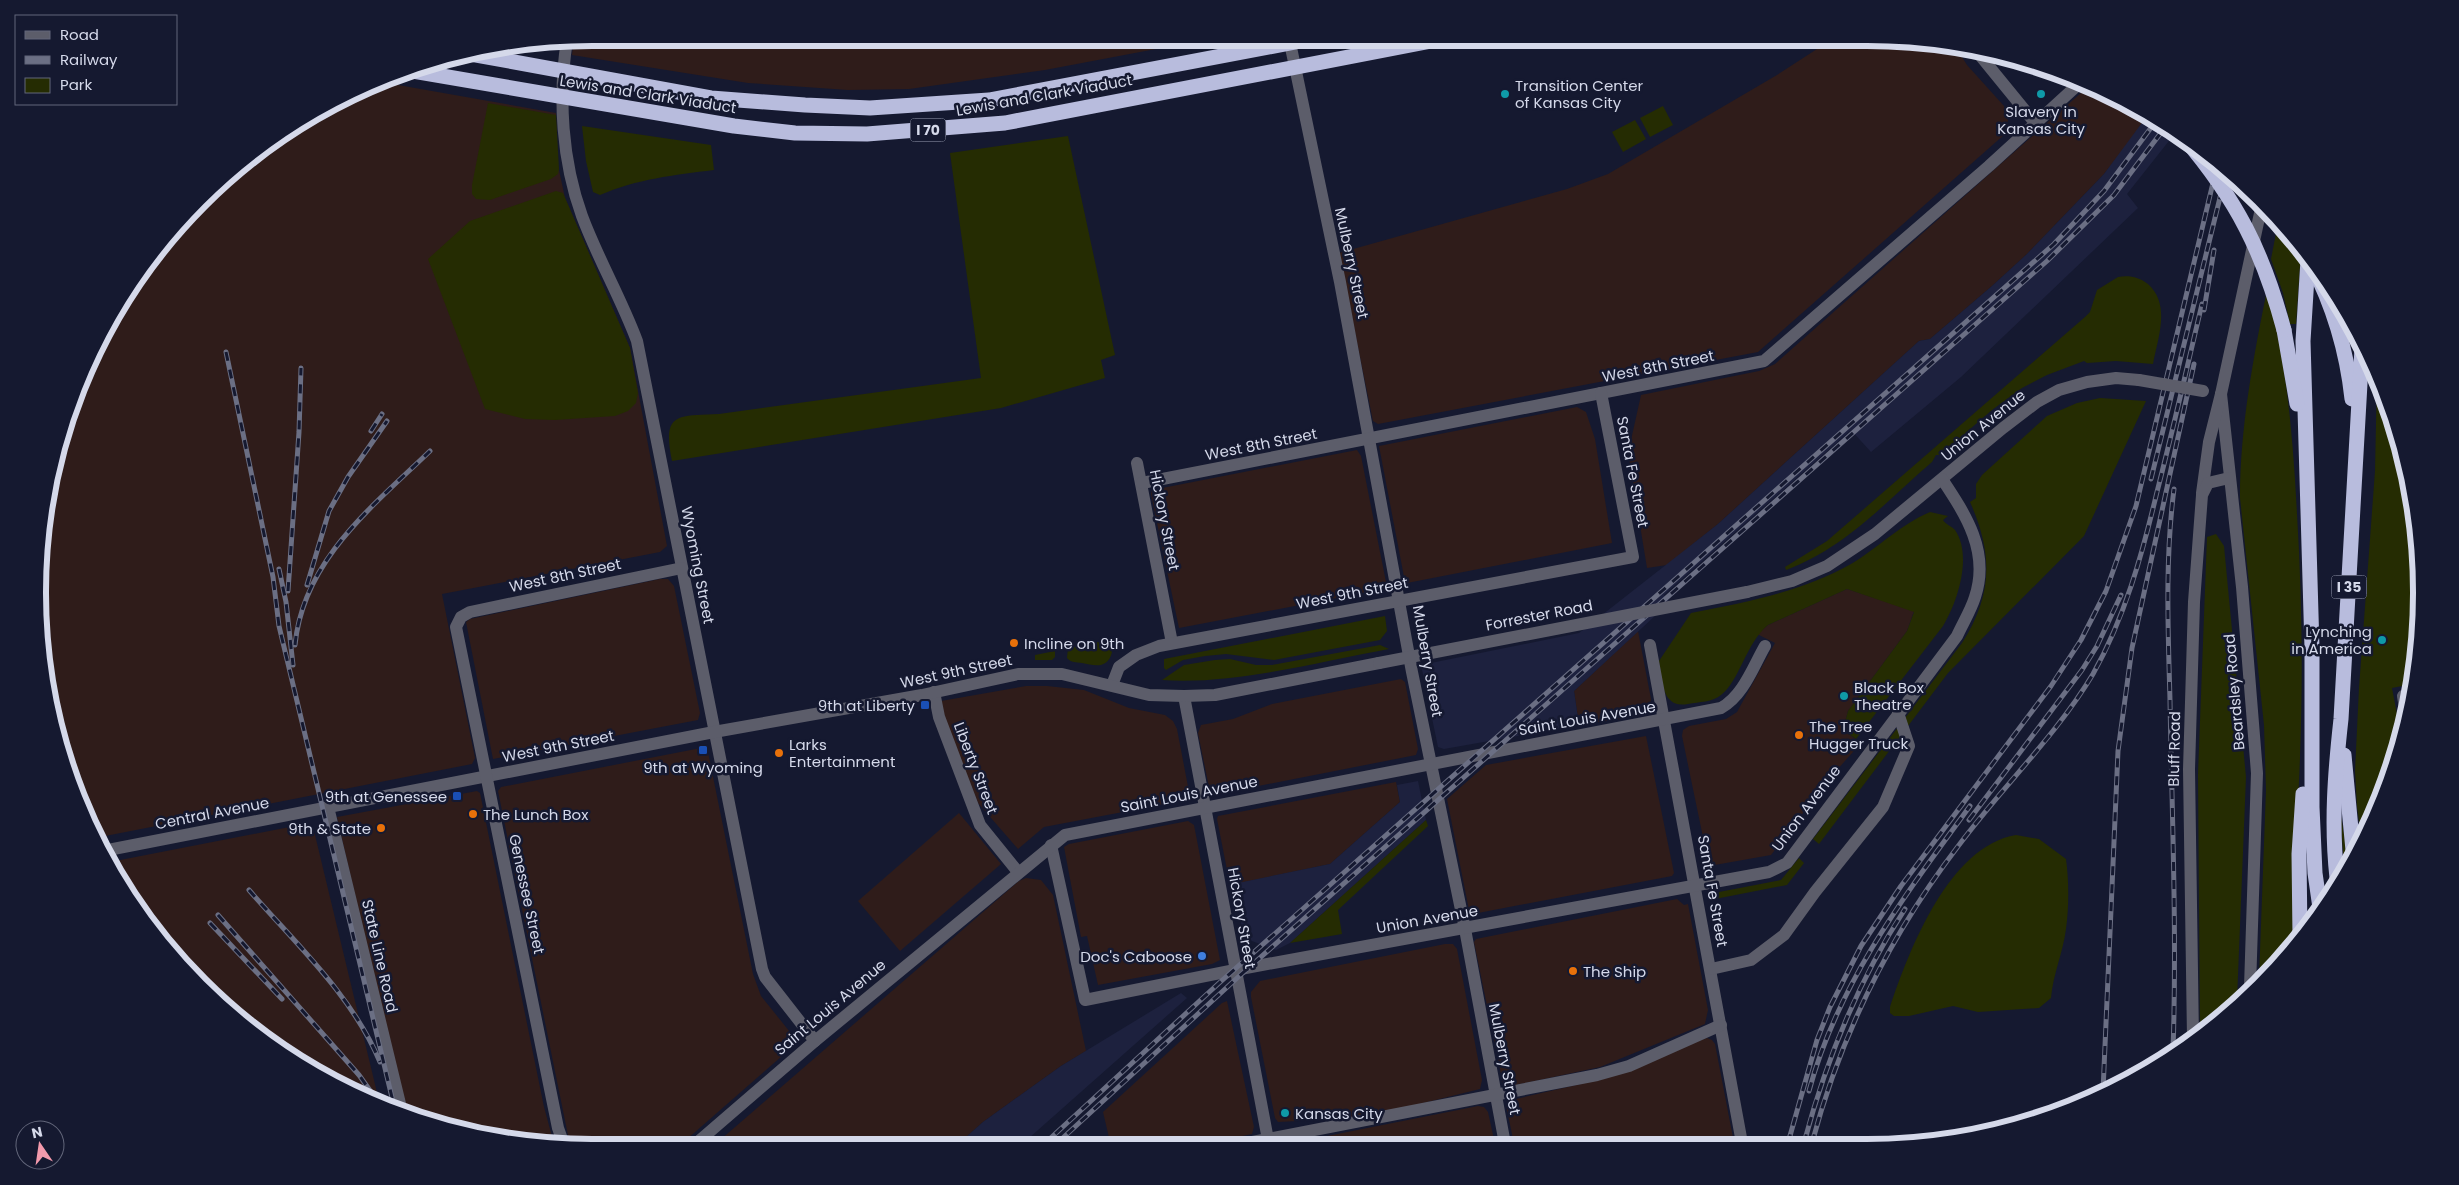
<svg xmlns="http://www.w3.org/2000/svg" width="2459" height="1185" font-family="Poppins,sans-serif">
<rect width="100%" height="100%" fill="#151930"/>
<g fill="#2f1c1a">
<path d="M 593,38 L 1214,38 L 1045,70 L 909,89 L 848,90 L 748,83 L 572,55 L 574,39 Z"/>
<path d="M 1834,38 L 1867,38 L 1955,46 L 1967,65 L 2004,106 L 2008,120 L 2005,134 L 1758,352 L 1378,424 L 1373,421 L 1339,253 L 1567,189 L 1608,174 L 1777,75 Z"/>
<path d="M 381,82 L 556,113 L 557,161 L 565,198 L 630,348 L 667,546 L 660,552 L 442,594 L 475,758 L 472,764 L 95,838 L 67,771 L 42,665 L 39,556 L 48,484 L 80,380 L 131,284 L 175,226 L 254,152 L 315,112 Z"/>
<path d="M 2090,85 L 2134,109 L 2146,120 L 2104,174 L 2027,254 L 1992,286 L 1930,339 L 1919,341 L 1718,524 L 1667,565 L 1647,568 L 1629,458 L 1629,449 L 1641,395 L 1759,371 L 1775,364 Z"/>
<path d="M 1577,407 L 1586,412 L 1595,439 L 1612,543 L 1407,583 L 1405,582 L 1379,446 Z"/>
<path d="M 1357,450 L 1361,456 L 1386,582 L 1384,589 L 1179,628 L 1151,494 L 1152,490 Z"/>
<path d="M 660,579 L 668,579 L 674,586 L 700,713 L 698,720 L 493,759 L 466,622 L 470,619 Z"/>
<path d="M 1847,589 L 1914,611 L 1907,631 L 1848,711 L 1843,730 L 1861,743 L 1828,780 L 1771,855 L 1709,866 L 1682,736 L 1683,730 L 1689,726 L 1726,719 L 1737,712 L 1775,643 L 1757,634 L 1768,625 Z"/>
<path d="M 1638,631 L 1651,699 L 1650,705 L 1640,716 L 1579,725 L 1574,691 Z"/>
<path d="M 1401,679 L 1405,682 L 1418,749 L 1416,755 L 1218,794 L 1210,792 L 1198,733 L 1201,725 L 1233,719 L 1272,704 Z"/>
<path d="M 1026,686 L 1047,686 L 1084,690 L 1129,708 L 1165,715 L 1173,721 L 1177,729 L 1190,797 L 1186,800 L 1044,827 L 1018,849 L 978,803 L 945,722 L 941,701 Z"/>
<path d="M 1646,736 L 1674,873 L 1672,876 L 1478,913 L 1469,910 L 1447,799 L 1486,765 Z"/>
<path d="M 701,748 L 708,752 L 753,974 L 761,996 L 798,1042 L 678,1147 L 592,1147 L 570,1145 L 498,791 L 501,787 Z"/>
<path d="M 1396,782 L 1400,802 L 1330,864 L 1230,885 L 1217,819 L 1218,816 Z"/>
<path d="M 477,791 L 480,793 L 544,1107 L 554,1144 L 484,1137 L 405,1113 L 337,817 Z"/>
<path d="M 959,813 L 1001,864 L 900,951 L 858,901 Z"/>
<path d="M 1188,821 L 1194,825 L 1220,960 L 1212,964 L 1098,985 L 1087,936 L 1081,937 L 1064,847 L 1069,844 Z"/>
<path d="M 305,824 L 311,826 L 315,835 L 380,1105 L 284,1054 L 200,985 L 152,930 L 110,862 Z"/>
<path d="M 1026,878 L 1041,880 L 1053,895 L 1086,1051 L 1061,1066 L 983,1122 L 956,1146 L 712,1147 L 1019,881 Z"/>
<path d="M 1677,899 L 1684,905 L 1688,904 L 1708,1010 L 1705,1024 L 1600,1067 L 1511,1086 L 1503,1084 L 1474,942 L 1476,939 Z"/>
<path d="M 1445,944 L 1453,944 L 1457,949 L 1482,1080 L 1480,1089 L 1407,1107 L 1339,1119 L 1278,1122 L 1275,1118 L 1251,997 L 1251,992 L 1260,981 Z"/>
<path d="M 1227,1001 L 1254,1127 L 1252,1134 L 1200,1145 L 1111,1146 L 1103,1112 L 1222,1003 Z"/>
<path d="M 1707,1038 L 1712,1040 L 1715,1044 L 1734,1143 L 1514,1144 L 1506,1105 L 1507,1101 L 1581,1084 Z"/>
<path d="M 1478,1106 L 1484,1107 L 1488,1112 L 1495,1144 L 1282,1145 Z"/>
</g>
<g fill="#1d213e">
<path d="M 2147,116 L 2176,132 L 2127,194 L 2138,208 L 1961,377 L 1871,452 L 1851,430 L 1664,595 L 1670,602 L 1574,691 L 1579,725 L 1444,749 L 1438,747 L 1421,665 L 1579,633 L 1718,524 L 1919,341 L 1930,339 L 1992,286 L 2027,254 L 2104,174 Z"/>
<path d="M 1418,781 L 1426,820 L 1290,943 L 1276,950 L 1244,938 L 1233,884 L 1330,864 L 1400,802 L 1397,785 Z"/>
<path d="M 1181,993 L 1187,998 L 1020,1146 L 956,1146 L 983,1122 L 1061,1066 Z"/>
</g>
<g fill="#252c02">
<path d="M 488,103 L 556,115 L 559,169 L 558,174 L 551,179 L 490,200 L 476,199 L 472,194 L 472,185 Z"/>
<path d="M 1663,106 L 1673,125 L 1650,137 L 1640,118 Z"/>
<path d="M 1635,120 L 1646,139 L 1623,152 L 1612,132 Z"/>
<path d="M 582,126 L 711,145 L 714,170 C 674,175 637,179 600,195 L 593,192 L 586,161 Z"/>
<path d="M 1068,136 L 1115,355 L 1101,360 L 1105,378 L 1001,408 L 672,461 C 662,412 677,416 719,414 L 981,378 L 950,153 Z"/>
<path d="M 556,191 L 563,193 L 630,348 L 638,393 L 636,403 L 628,411 L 615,416 L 555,420 L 525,419 L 485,409 L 428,259 L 470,221 Z"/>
<path d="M 2278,223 L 2301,251 L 2296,324 L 2290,324 L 2283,293 L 2271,259 Z"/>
<path d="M 2118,277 C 2129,275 2139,277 2148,284 C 2171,305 2158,337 2153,364 L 2116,361 L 2087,363 L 2084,361 L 2047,375 L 2022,388 L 1992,410 L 1940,455 L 1936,455 L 1932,462 C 1884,503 1847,547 1786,570 L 1785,567 L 1827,541 L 2085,317 L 2090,312 L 2097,290 Z"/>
<path d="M 2267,290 C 2287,363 2293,438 2297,514 C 2302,595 2303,676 2300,757 C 2298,819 2292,880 2295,942 L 2259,978 L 2266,790 L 2264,725 L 2240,498 C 2240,428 2253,359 2267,290 Z"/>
<path d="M 2337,300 L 2355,335 L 2347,335 Z"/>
<path d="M 2377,376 L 2411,485 L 2421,593 L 2412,684 L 2392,688 L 2401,735 L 2379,805 L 2361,837 L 2357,806 L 2355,771 L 2359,688 L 2375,471 Z"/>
<path d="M 2100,398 L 2146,401 L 2084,536 L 1948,673 L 1819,844 L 1813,839 L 1962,643 C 1993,595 1993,553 1970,502 L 1976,498 L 1976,484 L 1982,475 L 2047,416 L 2077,403 Z"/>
<path d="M 1930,512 L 1948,516 L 1943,520 C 1946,525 1952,526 1955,530 C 1973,556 1957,603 1943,626 L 1856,739 L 1843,730 L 1848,711 L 1907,631 L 1914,612 L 1847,589 L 1768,625 C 1746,643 1739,682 1721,695 C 1713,702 1699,702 1688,704 C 1662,709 1662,681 1659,661 L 1691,613 C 1747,602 1801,592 1851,564 C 1878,548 1901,524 1930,512 Z"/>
<path d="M 2216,534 L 2224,546 L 2246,777 L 2237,1000 L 2200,1035 L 2198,774 L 2207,537 Z"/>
<path d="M 1385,616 L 1387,631 L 1380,640 L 1274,660 L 1226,654 L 1205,656 L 1183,660 L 1166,670 L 1164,668 L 1164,659 Z"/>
<path d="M 1104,641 L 1112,652 C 1108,669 1095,666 1082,663 C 1076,662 1071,663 1067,658 L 1068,648 Z"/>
<path d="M 1380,645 L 1389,649 C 1318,662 1234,685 1162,680 L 1184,665 L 1215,660 L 1230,659 L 1256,665 L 1272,665 Z"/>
<path d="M 1055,651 L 1055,657 L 1052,660 L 1035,660 L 1035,655 Z"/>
<path d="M 2340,810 L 2348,859 L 2344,866 Z"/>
<path d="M 1426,820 L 1428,826 L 1338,910 L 1342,934 L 1290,943 Z"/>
<path d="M 2016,835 L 2039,839 L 2066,859 C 2069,881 2069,907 2066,929 C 2063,953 2053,974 2051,998 L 2039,1008 L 1978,1012 L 1953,1006 L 1909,1016 L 1894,1016 L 1890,1013 L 1890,1007 C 1909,950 1949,846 2016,835 Z"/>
<path d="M 1799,858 L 1804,863 L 1787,885 L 1715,899 L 1719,892 L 1781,880 Z"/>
</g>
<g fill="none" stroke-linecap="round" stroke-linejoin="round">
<g stroke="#5c5d6a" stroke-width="12">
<path d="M 1289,38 L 1340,282 L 1412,672 L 1465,929 L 1505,1144"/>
<path d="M 567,40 C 558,97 562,161 582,216 C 598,259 621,298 637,341 L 762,969 L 765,977 L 815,1041"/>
<path d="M 1974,48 L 2036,124"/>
<path d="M 2221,394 L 2242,587 L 2257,773 L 2250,987"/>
<path d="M 1137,463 L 1172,643"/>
<path d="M 1142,483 L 1764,361 L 1989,166 L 2082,81"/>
<path d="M 2202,493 L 2209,442 L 2221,394 L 2262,204"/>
<path d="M 1747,592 L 1792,581 L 1827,566 L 1875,534 L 2003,428 L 2037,402 L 2059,390 L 2087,382 L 2116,378 L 2139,380"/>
<path d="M 1650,645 L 1742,1143"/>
<path d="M 1112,685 L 1119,667 L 1136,655 L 1159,646 L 1633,557 L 1601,393"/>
<path d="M 934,692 L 939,717 L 980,825 L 1018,872"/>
<path d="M 1184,696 L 1269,1145"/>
<path d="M 2406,715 L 2403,696 L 2411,695"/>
<path d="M 328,807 L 402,1112"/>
<path d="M 1051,845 L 1085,1000 L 1235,970 L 1769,872 L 1787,863 L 1957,636 C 1963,623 1971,610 1975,597 C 1990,552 1966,515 1942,479"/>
<path d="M 103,851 L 714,732 L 922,695 L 1018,674 L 1062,674 L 1149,695 L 1184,696 L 1215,695 L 1379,663"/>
<path d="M 1711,969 L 1751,960 L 1784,935 L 1815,892 L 1883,807 L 1909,746 L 1898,713"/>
<path d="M 2193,1039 L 2189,769 L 2194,602 L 2202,495 L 2208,483 L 2229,478"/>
<path d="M 564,1145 L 558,1128 L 456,627 L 461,617 L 470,612 L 682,568"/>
<path d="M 1237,1145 L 1597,1075 L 1629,1066 L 1721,1025"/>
<path d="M 692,1147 L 815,1041 L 1065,835 L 1721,708 C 1743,696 1753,667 1765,646"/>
</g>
<g stroke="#b8bcdd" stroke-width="15">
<path d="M 1306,40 L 1321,38"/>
<path d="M 2308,260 L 2303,341 L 2312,648 L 2312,807 L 2315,873 L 2320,908"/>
<path d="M 2311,263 C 2333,305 2347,352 2352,399"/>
<path d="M 2284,330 L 2297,404"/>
<path d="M 2344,755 L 2353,850"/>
<path d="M 2337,878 C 2331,824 2335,773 2341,719 L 2362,348"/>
<path d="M 2300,937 L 2299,854 L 2303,794"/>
</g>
<defs>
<g id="rail">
<path d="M 2204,310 L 2214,250"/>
<path d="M 226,352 L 273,577 L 279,626 L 395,1110"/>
<path d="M 371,431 L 382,414"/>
<path d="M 2151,479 L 2226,173"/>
<path d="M 279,569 L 286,602 L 293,665"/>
<path d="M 307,585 L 329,511 L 348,477 L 387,421"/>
<path d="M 288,591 L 299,432 L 301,368"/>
<path d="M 295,645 C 303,560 373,506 430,451"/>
<path d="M 1969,820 L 2082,670 L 2097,646 L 2121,595"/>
<path d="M 249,890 C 296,944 352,995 380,1062"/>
<path d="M 218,915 L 359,1075 L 381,1106"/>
<path d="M 210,923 L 282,999"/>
<path d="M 2173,1051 C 2177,934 2172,817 2170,700 C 2168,629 2165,559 2174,489"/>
<path d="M 1809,1091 C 1838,983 1905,895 1970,806"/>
<path d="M 2103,1091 L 2118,751 L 2132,648 L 2194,364"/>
<path d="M 1788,1143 L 1817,1040 L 1830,1007 L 1861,946 L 1901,886 L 2051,686 L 2081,640 L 2106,591 L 2136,506 L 2217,166"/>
<path d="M 1804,1143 C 1826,1060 1858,981 1905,909"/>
<path d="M 1812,1143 C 1841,1034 1890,935 1959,845 C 2002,787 2056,736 2093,674 C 2125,617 2142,555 2157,492 C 2173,430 2187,367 2202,304"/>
<path d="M 1042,1146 L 1218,984 L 2054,244 L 2104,191 L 2156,121"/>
<path d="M 1054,1146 L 1236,979 L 2047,261 L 2114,195 L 2166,126"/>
</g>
</defs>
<use href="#rail" stroke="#6b6f84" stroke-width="5"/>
<use href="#rail" stroke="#151930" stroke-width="3" stroke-dasharray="9" stroke-linecap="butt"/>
<g stroke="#5c5d6a" stroke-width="12">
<path d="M 2139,380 L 2203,391"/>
<path d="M 1379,663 L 1747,592"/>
</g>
<g stroke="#b8bcdd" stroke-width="15">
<path d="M 465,53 L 711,98 L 805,105 L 870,108 L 989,100 L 1306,40"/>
<path d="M 407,70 L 734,126 L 795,133 L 867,134 L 1005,123 L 1447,38"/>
<path d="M 2184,138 C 2237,200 2263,252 2284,330"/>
</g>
</g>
<g fill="#0f9aa8" stroke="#151930" stroke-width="2">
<circle cx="1505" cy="94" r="5"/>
<circle cx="2041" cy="94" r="5"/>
<circle cx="2382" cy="640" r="5"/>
<circle cx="1844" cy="696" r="5"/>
<circle cx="1285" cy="1113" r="5"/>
</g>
<g fill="#e8710a" stroke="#151930" stroke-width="2">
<circle cx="1014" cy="643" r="5"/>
<circle cx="1799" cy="735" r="5"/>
<circle cx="779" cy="753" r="5"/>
<circle cx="473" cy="814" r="5"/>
<circle cx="381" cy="828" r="5"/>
<circle cx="1573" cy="971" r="5"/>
</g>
<g fill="#1a4fb4" stroke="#151930" stroke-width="2">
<rect x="920" y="700" width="10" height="10" rx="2.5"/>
<rect x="698" y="745" width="10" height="10" rx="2.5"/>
<rect x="452" y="791" width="10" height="10" rx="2.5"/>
</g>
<circle fill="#3f7fe0" stroke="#151930" stroke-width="2" cx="1202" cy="956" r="5"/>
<g text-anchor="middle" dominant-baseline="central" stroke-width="5" stroke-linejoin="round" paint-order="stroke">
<g fill="#151930" stroke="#9b9fb2" stroke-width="1">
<rect x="910.5" y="118.5" width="35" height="23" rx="4"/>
<rect x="2331.5" y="575.5" width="35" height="23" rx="4"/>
</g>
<g font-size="14" font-weight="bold" fill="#d5d9ea">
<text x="928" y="130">I 70</text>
<text x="2349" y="587">I 35</text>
</g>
<g font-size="15" fill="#d5d9ea" stroke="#151930" text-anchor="start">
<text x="1515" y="85">Transition Center<tspan x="1515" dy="17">of Kansas City</tspan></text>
<text x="2041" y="111" text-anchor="middle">Slavery in<tspan x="2041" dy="17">Kansas City</tspan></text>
<text x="2372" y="631" text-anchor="end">Lynching<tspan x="2372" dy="17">in America</tspan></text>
<text x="1024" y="643">Incline on 9th</text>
<text x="1854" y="687">Black Box<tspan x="1854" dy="17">Theatre</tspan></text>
<text x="915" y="705" text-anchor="end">9th at Liberty</text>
<text x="1809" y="726">The Tree<tspan x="1809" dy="17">Hugger Truck</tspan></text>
<text x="789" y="744">Larks<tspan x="789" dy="17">Entertainment</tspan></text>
<text x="703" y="767" text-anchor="middle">9th at Wyoming</text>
<text x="447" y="796" text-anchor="end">9th at Genessee</text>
<text x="483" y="814">The Lunch Box</text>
<text x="371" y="828" text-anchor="end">9th &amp; State</text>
<text x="1192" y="956" text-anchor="end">Doc's Caboose</text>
<text x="1583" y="971">The Ship</text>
<text x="1295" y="1113">Kansas City</text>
</g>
<g font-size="15" fill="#d5d9ea" stroke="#151930">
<text transform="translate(648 94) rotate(9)">Lewis and Clark Viaduct</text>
<text transform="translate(1044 95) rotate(-10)">Lewis and Clark Viaduct</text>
<text transform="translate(1352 263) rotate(78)">Mulberry Street</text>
<text transform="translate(1658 366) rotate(-11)">West 8th Street</text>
<text transform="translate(1983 425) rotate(-39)">Union Avenue</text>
<text transform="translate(1261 444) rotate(-11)">West 8th Street</text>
<text transform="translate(1633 472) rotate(79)">Santa Fe Street</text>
<text transform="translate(1165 520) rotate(79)">Hickory Street</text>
<text transform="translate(698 565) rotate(79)">Wyoming Street</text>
<text transform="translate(565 575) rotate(-12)">West 8th Street</text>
<text transform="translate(1352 593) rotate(-11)">West 9th Street</text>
<text transform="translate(1539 615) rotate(-11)">Forrester Road</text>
<text transform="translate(1428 661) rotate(80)">Mulberry Street</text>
<text transform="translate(956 671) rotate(-12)">West 9th Street</text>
<text transform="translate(2234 692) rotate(-95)">Beardsley Road</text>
<text transform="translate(1587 718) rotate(-10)">Saint Louis Avenue</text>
<text transform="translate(558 746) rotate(-11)">West 9th Street</text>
<text transform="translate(2174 749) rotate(-89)">Bluff Road</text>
<text transform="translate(976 768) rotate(69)">Liberty Street</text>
<text transform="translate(1189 794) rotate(-11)">Saint Louis Avenue</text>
<text transform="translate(1806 808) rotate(-53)">Union Avenue</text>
<text transform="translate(212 813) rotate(-11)">Central Avenue</text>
<text transform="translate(1713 891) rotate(80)">Santa Fe Street</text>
<text transform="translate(527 894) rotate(78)">Genessee Street</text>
<text transform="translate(1242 918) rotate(80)">Hickory Street</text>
<text transform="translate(1427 919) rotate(-10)">Union Avenue</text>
<text transform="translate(380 956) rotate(77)">State Line Road</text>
<text transform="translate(830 1007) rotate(-40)">Saint Louis Avenue</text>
<text transform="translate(1505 1059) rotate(79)">Mulberry Street</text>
</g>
</g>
<path d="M0 0H2459V1185H0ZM592 46H1867A546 546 0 0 1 2413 592V593A546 546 0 0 1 1867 1139H592A546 546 0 0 1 46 593V592A546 546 0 0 1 592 46Z" fill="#151930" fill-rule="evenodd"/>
<path fill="none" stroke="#d5d9ea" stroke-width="6" d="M592 46H1867A546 546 0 0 1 2413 592V593A546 546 0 0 1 1867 1139H592A546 546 0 0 1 46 593V592A546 546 0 0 1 592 46Z"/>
<rect x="15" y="15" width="162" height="90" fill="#151930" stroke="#62667a"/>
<rect x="25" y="31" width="25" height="8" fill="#5c5d6a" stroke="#62667a"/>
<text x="60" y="40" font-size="15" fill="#d5d9ea">Road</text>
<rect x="25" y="56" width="25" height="8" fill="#6b6f84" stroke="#62667a"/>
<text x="60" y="65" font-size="15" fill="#d5d9ea">Railway</text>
<rect x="25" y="78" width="25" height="15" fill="#252c02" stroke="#62667a"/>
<text x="60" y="90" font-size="15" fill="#d5d9ea">Park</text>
<g transform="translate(40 1145) rotate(347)"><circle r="24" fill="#151930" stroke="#62667a"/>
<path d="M0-4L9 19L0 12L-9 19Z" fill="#f39aac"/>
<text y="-8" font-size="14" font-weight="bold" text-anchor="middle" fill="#d5d9ea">N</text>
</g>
</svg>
